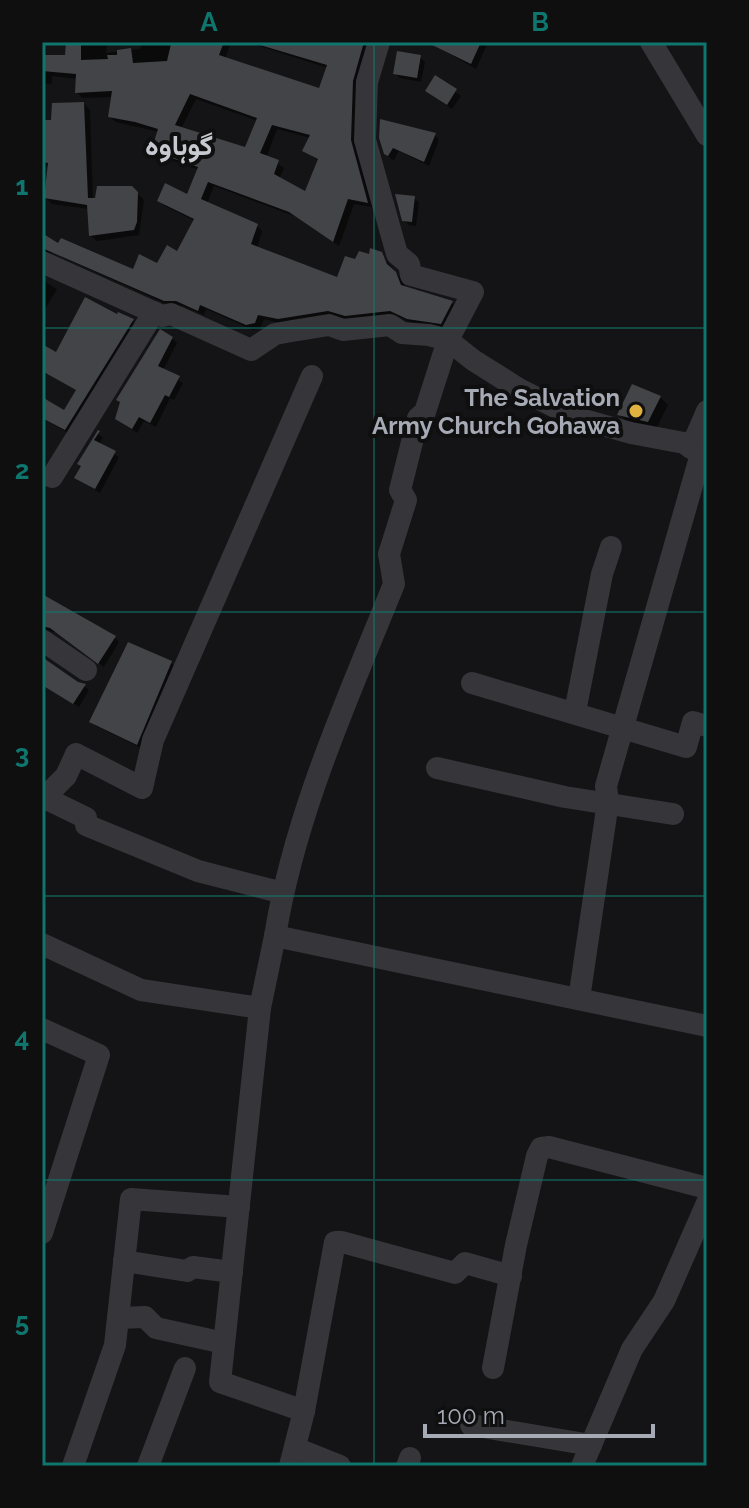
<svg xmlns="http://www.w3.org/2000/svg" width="749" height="1508" font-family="Raleway,Vazirmatn,sans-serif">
<rect width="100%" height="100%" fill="#141315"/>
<g fill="#0007" fill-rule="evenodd">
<path d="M 68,42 L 108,42 L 106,53 L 140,49 L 142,42 L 231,42 L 225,59 L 320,90 L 328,68 L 247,42 L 372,42 L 356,147 L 372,207 L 354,204 L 339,246 L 297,217 L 214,186 L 207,204 L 257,226 L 262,231 L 257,248 L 338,280 L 356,262 L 381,254 L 401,279 L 405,288 L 452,303 L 457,308 L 446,328 L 414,324 L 397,316 L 352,321 L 334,316 L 285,324 L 264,319 L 260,328 L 253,330 L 206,309 L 204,315 L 183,306 L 171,306 L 64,258 L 55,249 L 52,253 L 42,251 L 42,235 L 52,242 L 134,271 L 158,266 L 178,254 L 195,221 L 165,206 L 159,201 L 188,196 L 199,170 L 159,156 L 153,151 L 159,132 L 116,122 L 110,117 L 113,97 L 82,98 L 77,92 L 78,79 L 52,76 L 52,84 L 42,83 L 42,57 L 67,57 ZM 196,99 L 258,121 L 246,149 L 181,129 ZM 277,129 L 311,138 L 305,151 L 319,161 L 306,194 L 279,179 L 284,168 L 267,156 Z"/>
<path d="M 429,42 L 488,42 L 476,69 Z"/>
<path d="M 420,57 L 425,62 L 421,82 L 400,78 L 395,73 Z"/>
<path d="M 436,78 L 461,96 L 452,109 L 432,95 Z"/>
<path d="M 84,104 L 90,110 L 93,200 L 132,188 L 144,200 L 139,235 L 97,241 L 91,236 L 89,209 L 52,204 L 46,198 L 49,167 L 42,166 L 42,122 L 53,122 Z"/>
<path d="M 435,135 L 439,140 L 429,166 L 399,151 L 394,160 L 391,159 L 385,153 L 381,138 Z"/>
<path d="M 414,198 L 419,203 L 416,226 L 409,225 L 404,220 Z"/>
<path d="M 42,280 L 57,289 L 42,314 Z"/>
<path d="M 118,316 L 132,320 L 137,325 L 70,434 L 42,418 L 42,407 L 64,413 L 78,391 L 50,374 L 42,362 L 42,345 L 57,355 Z"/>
<path d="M 42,320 L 47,325 L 42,333 Z"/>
<path d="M 172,338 L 177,343 L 163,370 L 183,383 L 174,400 L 170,398 L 156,427 L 144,421 L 137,433 L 117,419 Z"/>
<path d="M 660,397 L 668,405 L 656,429 L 627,422 L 619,414 Z"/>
<path d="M 98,433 L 103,438 L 99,445 L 119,457 L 100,493 L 77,477 L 83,467 L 79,463 Z"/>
<path d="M 42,604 L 115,638 L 119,642 L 104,667 L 56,632 L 42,631 Z"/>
<path d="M 42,659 L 89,690 L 79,707 L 42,684 Z"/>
<path d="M 171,663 L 176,668 L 143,749 L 96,726 L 91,721 Z"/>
</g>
<g fill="#434448" fill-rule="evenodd">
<path d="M 66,42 L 81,42 L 81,60 L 108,59 L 107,55 L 117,55 L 117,50 L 131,48 L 133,63 L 167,61 L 171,44 L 224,42 L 219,55 L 319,88 L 327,65 L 260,45 L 261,42 L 364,42 L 353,81 L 351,140 L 368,203 L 348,199 L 333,242 L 289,212 L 208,182 L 201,199 L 258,224 L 251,244 L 337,277 L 345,256 L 355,259 L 359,251 L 369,254 L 370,248 L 382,252 L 387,264 L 396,272 L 401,285 L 453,301 L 441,324 L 407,319 L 390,311 L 345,316 L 328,311 L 278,319 L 258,315 L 255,323 L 246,325 L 200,305 L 198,311 L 176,301 L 164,301 L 42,248 L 45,235 L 58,243 L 61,238 L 133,269 L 139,254 L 157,263 L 167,245 L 177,251 L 194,219 L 157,201 L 165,183 L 187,194 L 198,167 L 151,151 L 158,129 L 135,122 L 108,117 L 112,91 L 75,93 L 76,74 L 42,71 L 42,55 L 65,55 ZM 190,94 L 257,118 L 245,147 L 175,125 ZM 272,125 L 310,135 L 302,151 L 318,159 L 305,191 L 274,174 L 279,160 L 260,153 Z"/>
<path d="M 426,42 L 481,42 L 471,64 Z"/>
<path d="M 397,51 L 421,55 L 417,78 L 393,74 Z"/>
<path d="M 435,75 L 457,89 L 447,105 L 425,91 Z"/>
<path d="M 84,102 L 88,198 L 95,198 L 97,186 L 132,186 L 138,192 L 137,222 L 134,230 L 89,236 L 87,205 L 44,198 L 48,163 L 42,162 L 42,120 L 51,120 L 52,103 Z"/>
<path d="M 380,119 L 436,133 L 424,162 L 393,148 L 388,156 L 384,154 L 379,138 Z"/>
<path d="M 395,194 L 415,196 L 412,222 L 402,221 Z"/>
<path d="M 85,297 L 117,314 L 118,312 L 134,319 L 65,430 L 42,418 L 42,397 L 64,410 L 76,390 L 42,371 L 42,344 L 56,352 Z"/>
<path d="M 160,329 L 173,337 L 158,366 L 180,376 L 169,397 L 165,395 L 150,423 L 139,417 L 132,429 L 115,419 L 120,402 L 116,400 Z"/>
<path d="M 632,384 L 661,396 L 648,422 L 617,415 Z"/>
<path d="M 98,430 L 100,431 L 94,440 L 116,451 L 95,489 L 74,478 L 81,466 L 77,464 Z"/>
<path d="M 42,594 L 116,636 L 98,664 L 50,628 L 42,626 Z"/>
<path d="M 128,642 L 172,661 L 137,745 L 89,722 Z"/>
<path d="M 42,657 L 78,682 L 86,684 L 73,704 L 42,685 Z"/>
</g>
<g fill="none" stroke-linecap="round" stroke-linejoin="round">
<g stroke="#35353a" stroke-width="22">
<path d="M 379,42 L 367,82 L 365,140 L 397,254 L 409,264 L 411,275 L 473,292 L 448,340 L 425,412 L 418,418 L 400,490 L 406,500 L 389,554 L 394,584 C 348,698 295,813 275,936 L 707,1026"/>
<path d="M 651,42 L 707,135"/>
<path d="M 42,262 L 162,316 L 171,314 L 251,350 L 275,334 L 292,331 L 329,325 L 343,330 L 390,325 L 402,333 L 429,335 L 448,340 L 473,360 L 519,389 L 577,418 L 631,433 L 684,443 L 707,458"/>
<path d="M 691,448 L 707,411"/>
<path d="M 52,477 L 154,312"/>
<path d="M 42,640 L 86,670"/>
<path d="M 472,683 L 686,747 L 693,722 L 707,726"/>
<path d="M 575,712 L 602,574 L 611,547"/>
<path d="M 437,768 L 565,797 L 673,814"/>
<path d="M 42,793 L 51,801 L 86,818 L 86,825 L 198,871 L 283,893"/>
<path d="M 46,796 L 66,776 L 76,754 L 142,788 L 153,740 L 312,376"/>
<path d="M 42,944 L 141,990 L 260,1008 L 275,936"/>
<path d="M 579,999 L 608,802 L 606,786 L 701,454"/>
<path d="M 260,1008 L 220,1382 L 304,1411 L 290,1466"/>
<path d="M 42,1029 L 99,1055 L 42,1233"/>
<path d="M 124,1261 L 187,1271 L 193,1267 L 232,1272"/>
<path d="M 118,1318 L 145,1317 L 156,1328 L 224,1343"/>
<path d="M 493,1368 L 516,1245 L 537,1156 L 541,1148 L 549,1147 L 707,1188"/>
<path d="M 304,1411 L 335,1242 L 342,1242 L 455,1273 L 465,1263 L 511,1276"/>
<path d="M 471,1425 L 591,1445"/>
<path d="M 295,1448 L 340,1466"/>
<path d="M 73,1466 L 115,1345 L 131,1199 L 239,1207"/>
<path d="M 148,1466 L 185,1368"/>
<path d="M 407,1466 L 410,1458"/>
<path d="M 582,1466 L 632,1349 L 664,1301 L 707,1203"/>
</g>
</g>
<path fill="none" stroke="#0f766e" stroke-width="2" stroke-opacity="0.55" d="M 374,42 L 374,1466M 42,328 L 707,328M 42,612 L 707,612M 42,896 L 707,896M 42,1180 L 707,1180"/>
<circle fill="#e0b341" stroke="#0f0f10" stroke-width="3" cx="636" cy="411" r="8"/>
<g text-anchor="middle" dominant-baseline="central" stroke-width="8" stroke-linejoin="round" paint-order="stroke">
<g font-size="24" font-weight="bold" fill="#a6aab4" stroke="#0f0f10" text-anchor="end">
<text x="620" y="397">The Salvation<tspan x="620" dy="28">Army Church Gohawa</tspan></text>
</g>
<g font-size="28" font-weight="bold" fill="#c7c9d0" stroke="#0f0f10">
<text x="179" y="145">گوہاوہ</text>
</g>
</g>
<rect width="749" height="1508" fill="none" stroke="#0f0f10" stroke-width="88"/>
<path d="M425 1424v12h228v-12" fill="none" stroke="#a6aab4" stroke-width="4"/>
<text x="437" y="1424" font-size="24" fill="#a6aab4" stroke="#0f0f10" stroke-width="6" paint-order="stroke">100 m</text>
<rect x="44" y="44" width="661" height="1420" fill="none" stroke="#0f766e" stroke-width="3"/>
<g font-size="26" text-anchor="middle" font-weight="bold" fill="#0f766e">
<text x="209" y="31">A</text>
<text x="540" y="31">B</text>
<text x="22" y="195">1</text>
<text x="22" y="479">2</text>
<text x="22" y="763">3</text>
<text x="22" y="1047">4</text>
<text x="22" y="1331">5</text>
</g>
</svg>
